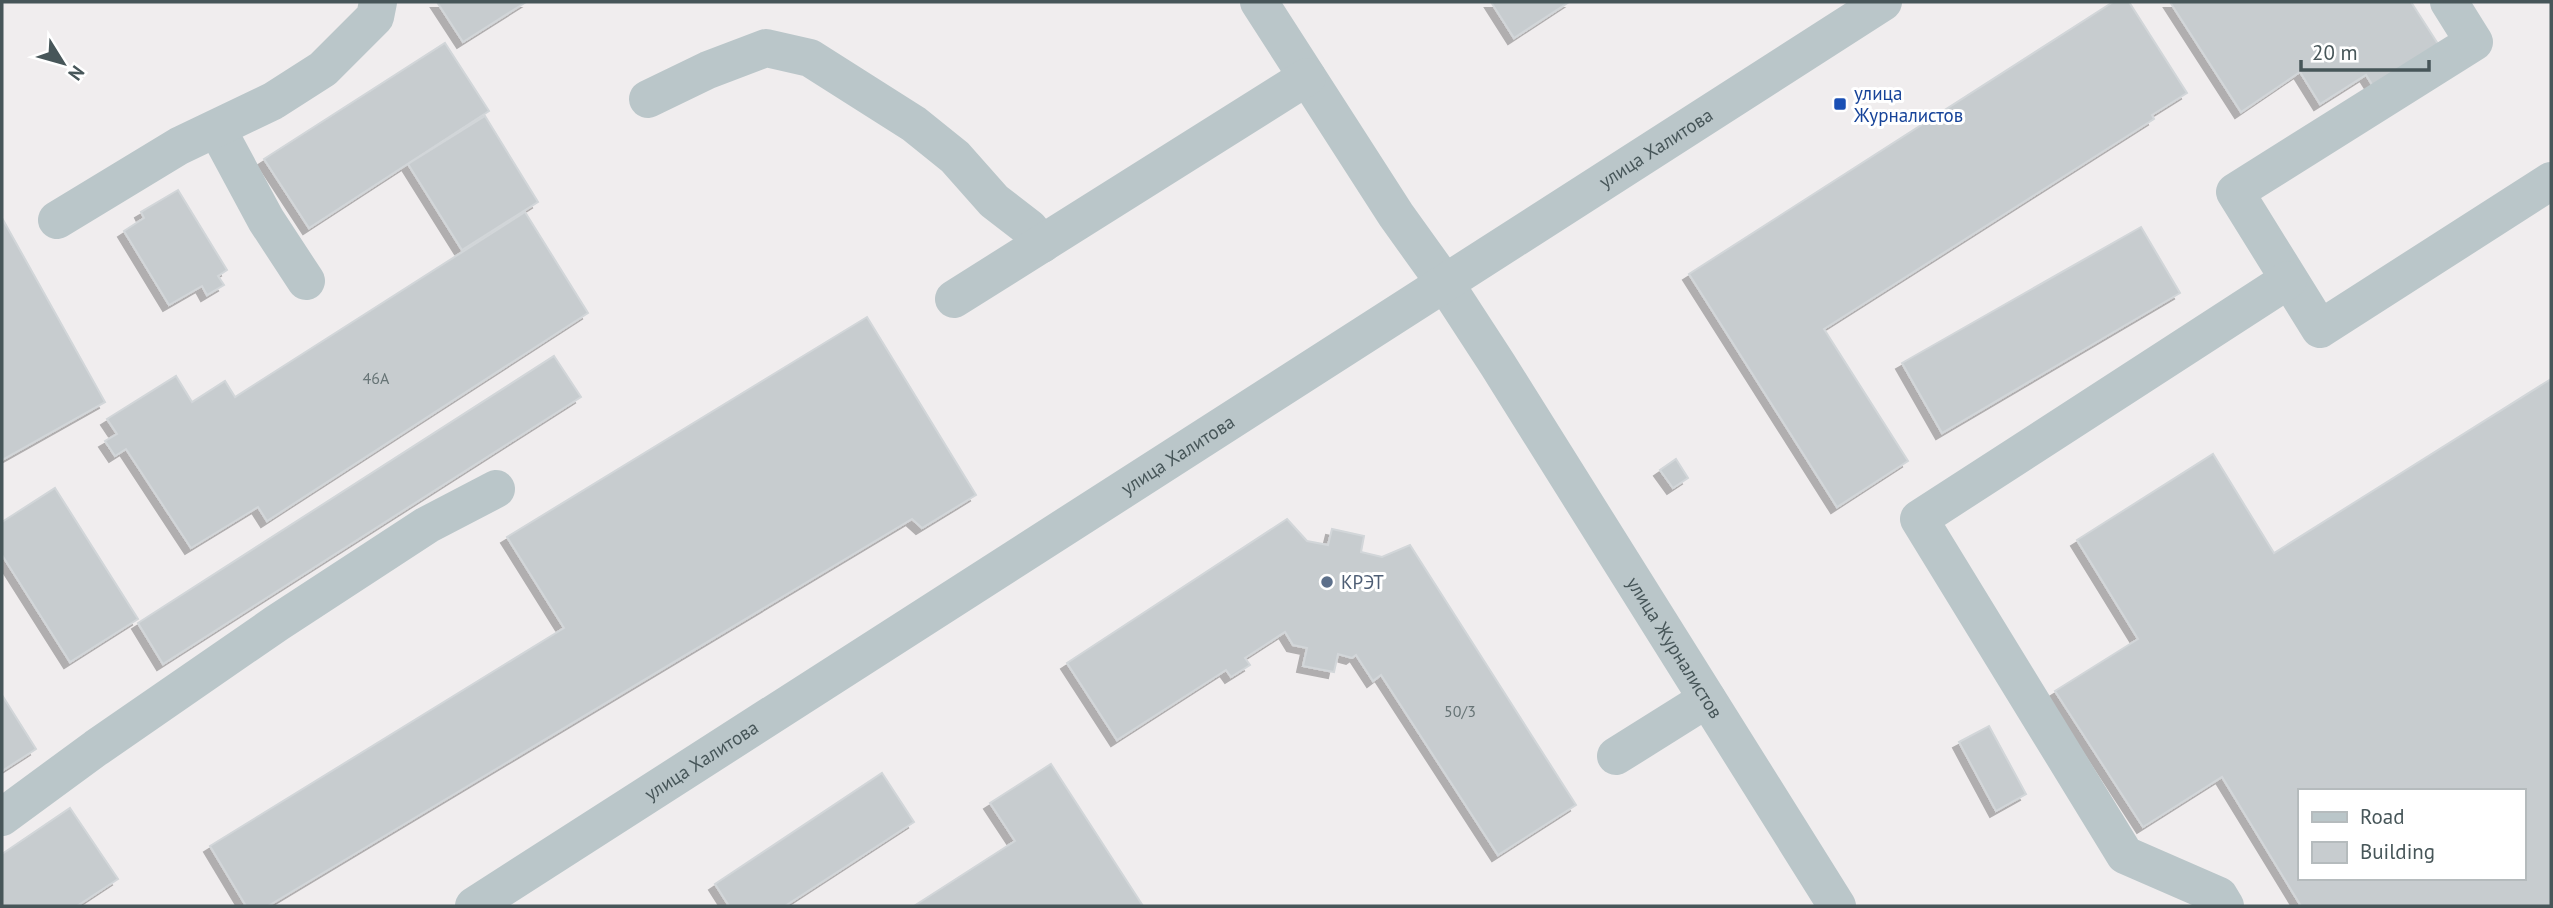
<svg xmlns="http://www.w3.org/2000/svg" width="2553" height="908" font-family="'PT Sans',sans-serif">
<defs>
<filter id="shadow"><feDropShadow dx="-6" dy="6" stdDeviation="0" flood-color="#0004"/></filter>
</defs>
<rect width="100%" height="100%" fill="#f0edee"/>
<g fill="#c7cccf" stroke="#d2d6d9" stroke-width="2" fill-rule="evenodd" filter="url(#shadow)">
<path d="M 437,2 L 526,2 L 463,42 Z"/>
<path d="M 1491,2 L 1569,2 L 1514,38 Z"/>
<path d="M 2113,2 L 2129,2 L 2187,93 L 2152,115 L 2154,119 L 1824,329 L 1908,461 L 1837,507 L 1689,274 Z"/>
<path d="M 2170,2 L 2411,2 L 2438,44 L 2373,86 L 2366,75 L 2320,104 L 2300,72 L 2241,112 Z"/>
<path d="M 445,43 L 489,111 L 309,228 L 264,159 Z"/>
<path d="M 485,116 L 538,202 L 462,250 L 408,164 Z"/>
<path d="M 178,190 L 227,270 L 218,276 L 224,285 L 207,295 L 202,286 L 169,305 L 124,231 L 144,218 L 141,212 Z"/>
<path d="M 525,212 L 588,313 L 267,521 L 258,507 L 191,548 L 126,449 L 115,456 L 105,441 L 117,434 L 107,419 L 176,376 L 192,402 L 225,381 L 235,397 Z"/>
<path d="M 2,218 L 105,402 L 2,460 Z"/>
<path d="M 2141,227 L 2180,293 L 1942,433 L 1902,363 Z"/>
<path d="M 867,317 L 976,495 L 922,528 L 912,519 L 268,906 L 246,906 L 210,846 L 564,628 L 507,537 Z"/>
<path d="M 554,356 L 581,397 L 163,664 L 138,623 Z"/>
<path d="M 2551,379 L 2551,906 L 2301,906 L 2222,777 L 2143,827 L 2055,691 L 2138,639 L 2077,540 L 2213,454 L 2274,553 ZM 2299,791 L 2523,791 L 2523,878 L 2299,878 Z"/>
<path d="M 1676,459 L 1688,478 L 1673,488 L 1660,470 Z"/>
<path d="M 55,488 L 138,619 L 70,662 L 2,555 L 2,522 Z"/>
<path d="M 1287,519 L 1307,541 L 1328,545 L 1332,529 L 1364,536 L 1361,552 L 1382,557 L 1410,545 L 1576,805 L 1498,855 L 1381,675 L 1373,681 L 1356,655 L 1352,658 L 1338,654 L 1334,672 L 1303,666 L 1307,648 L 1293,645 L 1285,632 L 1245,658 L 1250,665 L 1231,677 L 1226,670 L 1117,740 L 1067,663 Z"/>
<path d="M 2,695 L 36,749 L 2,771 Z"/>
<path d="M 1989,726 L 2026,794 L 1996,811 L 1959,742 Z"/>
<path d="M 1051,764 L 1143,906 L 914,906 L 1015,841 L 990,803 Z"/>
<path d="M 882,773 L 914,822 L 785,906 L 729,906 L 715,884 Z"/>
<path d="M 70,808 L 118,879 L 77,906 L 2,906 L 2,854 Z"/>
</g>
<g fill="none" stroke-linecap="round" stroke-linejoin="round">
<g stroke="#bac6c9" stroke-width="38">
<path id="s1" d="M 1259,2 L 1396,215 L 1444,282 L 1498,365 L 1837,906"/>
<path d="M 2449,2 L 2474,42 L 2235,192 L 2320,329 L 2551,181"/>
<path d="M 648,99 L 708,70 L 766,48 L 810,58 L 914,124 L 955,157 L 994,201 L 1029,228 L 1042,244"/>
<path d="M 217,129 L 266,220 L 306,281"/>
<path d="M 57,220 L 179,146 L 273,101 L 323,69 L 375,17 L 378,2"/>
<path d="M 954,299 L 1307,77"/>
<path d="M 1616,756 L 1707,699"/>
<path d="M 2,817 L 96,748 L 277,623 L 427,525 L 496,489"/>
<path id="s2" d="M 474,906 L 1883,2"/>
<path d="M 2225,906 L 2219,896 L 2125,855 L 1919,519 L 2288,280"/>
</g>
</g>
<rect fill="#1a4fb4" stroke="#fff" stroke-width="2.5" x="1833" y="97" width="14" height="14" rx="3.5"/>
<circle fill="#5c6f8a" stroke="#fff" stroke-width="2.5" cx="1327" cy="582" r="7"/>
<g text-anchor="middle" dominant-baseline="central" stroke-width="6" stroke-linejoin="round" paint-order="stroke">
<g font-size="16" fill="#677476">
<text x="376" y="378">46А</text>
<text x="1460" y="711">50/3</text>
</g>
<g font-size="19" fill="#164399" stroke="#fff" text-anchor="start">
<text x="1854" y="93">улица<tspan x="1854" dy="22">Журналистов</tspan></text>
</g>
<g font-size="19" fill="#475659" stroke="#fff">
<text stroke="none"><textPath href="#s2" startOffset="1404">улица Халитова</textPath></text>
<text stroke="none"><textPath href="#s2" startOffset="836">улица Халитова</textPath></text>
<text stroke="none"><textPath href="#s1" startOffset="768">улица Журналистов</textPath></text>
<text stroke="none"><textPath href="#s2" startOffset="270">улица Халитова</textPath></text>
</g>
<g font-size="19" fill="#4e5e75" stroke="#fff" text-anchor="start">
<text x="1341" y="582">КРЭТ</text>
</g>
</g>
<rect width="2553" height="908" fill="none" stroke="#475659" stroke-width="7"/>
<rect x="2298" y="789" width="228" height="91" fill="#ffffff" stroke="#b5bbbd" stroke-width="2"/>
<rect x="2312" y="812" width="35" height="10" fill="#bac6c9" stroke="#b5bbbd" stroke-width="2"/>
<text x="2360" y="824" font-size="21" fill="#475659">Road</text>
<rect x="2312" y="842" width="35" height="21" fill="#c7cccf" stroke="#b5bbbd" stroke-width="2"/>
<text x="2360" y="859" font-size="21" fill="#475659">Building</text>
<g transform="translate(63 63) rotate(127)" stroke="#ffffff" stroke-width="5" paint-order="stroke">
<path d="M0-5L12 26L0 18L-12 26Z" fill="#475659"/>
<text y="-10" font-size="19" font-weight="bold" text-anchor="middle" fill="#475659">N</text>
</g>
<path d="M2301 60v10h128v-10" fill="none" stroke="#475659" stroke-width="3.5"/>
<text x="2312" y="60" font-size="21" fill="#475659" stroke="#ffffff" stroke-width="5" paint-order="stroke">20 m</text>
</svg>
